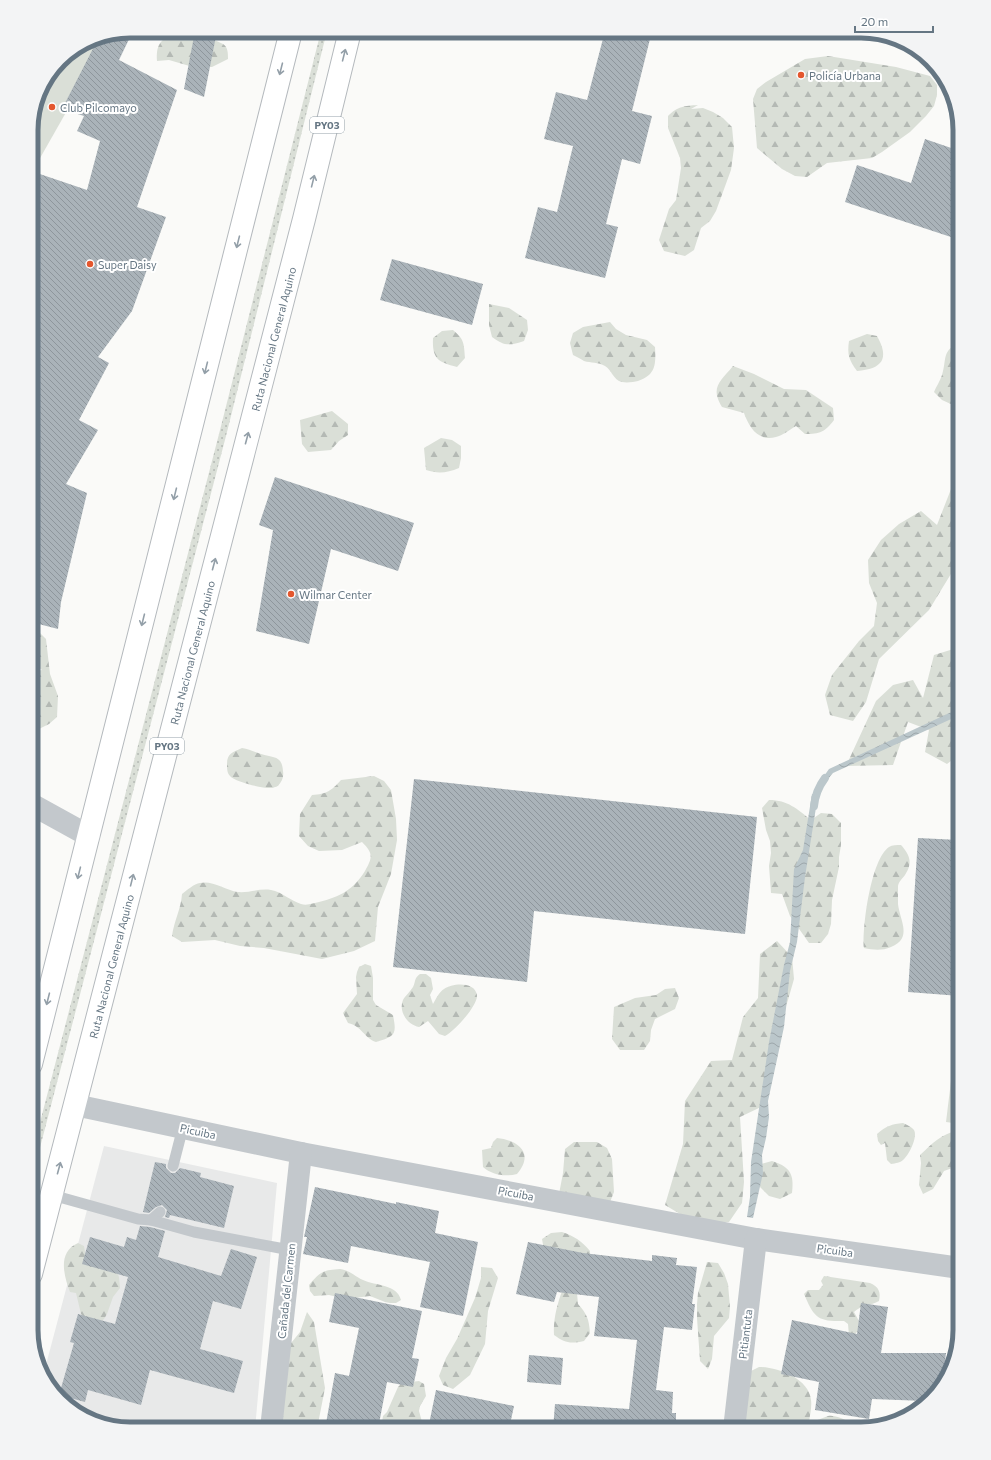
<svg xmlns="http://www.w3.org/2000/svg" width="991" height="1460" font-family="Commissioner,sans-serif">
<defs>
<pattern id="grass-dots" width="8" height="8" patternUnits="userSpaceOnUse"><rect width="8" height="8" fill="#dadfd7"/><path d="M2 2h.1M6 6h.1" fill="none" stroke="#b4b9b4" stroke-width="1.8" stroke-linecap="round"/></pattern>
<pattern id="forest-firs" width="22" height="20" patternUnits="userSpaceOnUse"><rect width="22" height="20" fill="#dadfd7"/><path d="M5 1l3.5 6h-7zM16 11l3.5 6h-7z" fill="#b4b9b4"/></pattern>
<pattern id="water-waves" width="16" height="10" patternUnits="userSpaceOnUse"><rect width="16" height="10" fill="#bbc7cb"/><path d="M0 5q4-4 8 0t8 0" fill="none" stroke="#9ca6aa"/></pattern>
<pattern id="building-back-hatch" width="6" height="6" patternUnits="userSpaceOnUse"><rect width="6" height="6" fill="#aab3b9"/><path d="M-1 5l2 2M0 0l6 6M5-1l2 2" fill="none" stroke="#8e969c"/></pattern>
</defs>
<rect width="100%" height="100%" fill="#fafaf8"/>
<path fill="#e8e9e9" d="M 104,1146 L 277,1183 L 255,1429 L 123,1429 L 75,1413 L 44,1380 L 43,1376 Z"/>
<path fill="url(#grass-dots)" d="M 321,31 L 327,31 L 226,436 L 31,1182 L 31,1157 L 219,434 Z"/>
<g fill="url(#forest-firs)">
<path d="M 172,33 C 184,33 213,38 223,44 C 228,47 228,53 228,59 L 212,67 L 193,67 L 169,60 L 157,61 C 156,45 160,41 172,33 Z"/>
<path d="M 828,56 L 896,67 L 930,76 L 937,85 L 937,95 L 934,106 L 926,116 L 910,132 L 882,152 L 872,158 L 827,163 L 807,177 L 795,176 L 782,169 L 757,148 L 753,99 L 757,89 L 766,82 L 805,59 Z"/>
<path d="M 698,105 L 691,109 L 703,108 L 713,112 L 723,118 L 732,127 L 734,148 L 731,170 L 716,211 L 710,221 L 701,228 L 694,250 L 685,256 L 664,251 L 659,240 L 669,209 L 676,200 L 681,168 L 680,158 L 668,128 L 668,116 C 678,106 684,106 698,105 Z"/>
<path d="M 489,304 L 509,308 L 527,320 L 528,330 L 524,341 C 509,346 504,346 492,337 L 489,325 Z"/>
<path d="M 610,322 L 616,329 L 626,335 L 647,340 L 655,347 C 656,364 656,375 638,381 C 634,382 627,383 622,382 C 613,380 612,370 605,366 C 598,362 591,363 584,361 C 581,359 577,357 573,355 L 570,343 L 573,333 L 583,327 Z"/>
<path d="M 453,330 C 464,339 464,343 465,358 L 457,367 C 438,362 432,359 433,338 L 442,331 Z"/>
<path d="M 867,334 L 877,336 C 890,359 882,369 857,371 C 849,360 847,355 849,341 Z"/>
<path d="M 960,343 L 960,401 L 953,405 L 942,400 L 934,392 C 936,387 940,381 942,375 C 947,360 941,350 960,343 Z"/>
<path d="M 733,366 L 754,374 L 784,389 L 806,390 L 833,408 L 834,420 C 825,432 820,434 805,434 L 796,426 C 791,429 782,436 776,437 C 758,442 749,427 744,413 L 722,407 C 710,387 720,382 733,366 Z"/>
<path d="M 332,411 L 348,424 L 348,435 L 339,441 L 331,450 L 308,452 L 302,444 L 300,420 Z"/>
<path d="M 441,438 L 452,440 L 461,446 L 461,458 L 459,468 C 447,473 438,474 426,470 L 424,448 Z"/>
<path d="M 960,481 L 960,559 L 929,610 L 879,659 L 866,702 L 853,721 L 830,715 L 825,695 L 832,675 L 859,641 L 874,626 L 877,603 L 869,583 L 868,560 L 881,540 L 899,524 L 921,511 L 937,525 L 953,484 Z"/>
<path d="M 38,631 L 46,639 L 50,674 L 58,696 L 57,717 L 49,724 L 31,733 L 31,672 L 42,670 L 31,662 L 31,632 Z"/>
<path d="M 960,647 L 960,754 L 947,764 L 925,752 L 929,730 L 908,722 L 893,765 L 846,766 L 876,701 L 893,685 L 913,680 L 923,698 L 934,655 Z"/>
<path d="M 242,748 C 249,749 254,752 261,754 C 273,758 282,755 283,771 C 284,777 282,781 278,786 C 278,786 273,788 272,788 C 264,789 235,782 230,776 C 227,773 227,768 227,764 C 227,753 233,752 242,748 Z"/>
<path d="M 374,776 L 384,781 L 391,790 L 396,819 L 397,840 L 391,874 L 378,907 L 375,941 L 354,951 L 322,959 L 264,948 L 240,946 L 215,940 L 182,942 L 172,936 C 174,921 181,909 182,894 C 187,890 194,884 200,883 C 212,880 225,890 238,892 C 249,893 260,888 271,890 C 282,892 291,901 301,904 C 307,906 314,903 319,902 C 340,897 354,889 365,871 C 373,857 373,853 362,842 L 342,850 L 319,851 L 308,846 L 299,836 L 300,814 L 312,795 C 327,794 331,791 341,780 Z"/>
<path d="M 769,800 C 788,800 797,809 811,820 L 821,813 L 832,814 L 841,823 L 841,845 L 839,857 L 839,867 L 832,900 L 831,924 L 828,934 L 821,943 L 809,943 L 790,916 L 782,894 L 771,893 L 769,866 L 771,853 L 770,841 L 766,830 L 762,808 Z"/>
<path d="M 901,845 C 910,855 913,863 905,875 C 902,879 899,881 898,886 C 898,892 898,899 898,904 C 900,921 913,938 891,947 C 882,951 873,950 864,948 C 862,927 871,859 889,847 C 892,845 897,845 901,845 Z"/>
<path d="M 777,941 L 792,957 L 794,979 L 788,1000 L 773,1046 L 761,1107 L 740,1117 L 744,1182 L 742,1203 L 729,1222 L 707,1223 L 685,1217 L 665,1205 L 683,1144 L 685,1101 L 711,1061 L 732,1060 L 743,1017 L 758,998 L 760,954 Z"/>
<path d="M 365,964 L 371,966 L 373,978 L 373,1000 L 376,1005 L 393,1015 C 397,1035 395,1036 376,1042 C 364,1038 362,1026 348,1023 L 343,1013 L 357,994 L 356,977 L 357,972 L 359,967 Z"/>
<path d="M 420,974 L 426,974 L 431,978 L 433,989 L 430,995 L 433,1004 C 436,999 439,992 444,989 C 452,983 475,981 477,995 C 478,1005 455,1031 445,1036 L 439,1034 L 428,1021 L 419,1027 C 408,1025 398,1012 403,1000 C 405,996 410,992 413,987 C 416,981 414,978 420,974 Z"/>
<path d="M 675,988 L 679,998 L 675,1009 L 655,1019 L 651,1030 L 650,1041 L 644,1050 L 620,1050 L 612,1039 L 614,1007 L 635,998 L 656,995 L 665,989 Z"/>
<path d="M 903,1123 C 907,1125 912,1127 914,1130 C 918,1137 909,1155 903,1160 C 900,1163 896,1163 891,1164 L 887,1160 L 885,1143 L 881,1145 L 878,1141 L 877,1134 C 886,1126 892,1124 903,1123 Z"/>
<path d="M 959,1130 L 960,1163 L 955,1167 L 944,1171 L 933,1189 L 923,1194 L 919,1185 L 921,1163 L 920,1155 C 933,1143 941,1134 959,1130 Z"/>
<path d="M 497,1138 C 518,1140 535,1153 517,1174 C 505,1177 492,1175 483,1167 L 482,1150 L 491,1148 L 493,1142 Z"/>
<path d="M 574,1142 L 597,1142 L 607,1148 L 612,1159 L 614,1192 L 610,1202 L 559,1194 L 563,1173 L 565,1149 Z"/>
<path d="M 772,1161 C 791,1167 794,1175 792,1193 L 780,1199 L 769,1196 L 760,1187 L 761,1164 Z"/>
<path d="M 562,1232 C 574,1236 582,1241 590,1251 L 590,1262 L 577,1293 L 578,1304 C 587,1314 589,1319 590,1333 L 584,1341 C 570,1344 565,1343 554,1335 C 553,1320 557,1305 562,1291 L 544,1250 L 542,1239 L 551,1233 Z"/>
<path d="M 78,1243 L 84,1246 L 86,1258 L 117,1272 L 119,1277 L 120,1288 L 113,1297 L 107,1314 L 104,1319 L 100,1322 L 89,1322 L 81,1314 L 76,1293 L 70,1292 C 64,1276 57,1252 78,1243 Z"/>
<path d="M 707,1262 L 718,1263 L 724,1273 L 728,1284 L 730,1307 L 729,1318 L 714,1336 L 712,1359 L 708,1369 L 700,1361 L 697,1318 L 697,1304 L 698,1293 Z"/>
<path d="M 481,1267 L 492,1268 L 498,1278 L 488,1311 L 485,1344 L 470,1375 L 453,1389 L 443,1385 L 439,1376 L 446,1358 L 457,1339 L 475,1298 L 481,1278 Z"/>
<path d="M 340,1269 C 351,1271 354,1276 363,1280 C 376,1286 397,1284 401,1300 L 396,1303 L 390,1303 L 385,1302 L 370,1296 L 346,1299 L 329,1295 L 314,1296 L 310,1291 L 309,1285 C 320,1272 323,1270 340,1269 Z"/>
<path d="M 824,1276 L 870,1283 C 879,1287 881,1292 879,1301 C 871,1306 861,1305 854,1312 L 859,1321 L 858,1331 L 854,1335 L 849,1336 L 848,1324 L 844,1321 C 817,1322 814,1317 804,1294 L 808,1290 L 819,1290 L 823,1285 L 821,1281 Z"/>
<path d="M 307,1312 L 314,1322 L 325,1388 L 317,1429 L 280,1429 L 279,1358 L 300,1332 Z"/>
<path d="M 759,1367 C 777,1367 809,1378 811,1400 C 812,1407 810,1415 809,1422 C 816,1421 822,1418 828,1416 C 838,1414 853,1424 861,1429 L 743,1429 L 749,1372 Z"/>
<path d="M 419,1381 L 424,1384 L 426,1396 L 420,1406 L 419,1411 L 424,1429 L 384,1429 L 382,1422 L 383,1416 L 387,1412 L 398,1387 L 402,1383 Z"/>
</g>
<g fill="#dadfd7">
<path d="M 110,35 L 31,174 L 31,123 L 39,92 L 60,60 L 92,38 Z"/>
<path d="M 957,1032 L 960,1032 L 960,1124 L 946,1122 Z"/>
</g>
<g fill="url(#water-waves)">
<path d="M 960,708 L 960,715 L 833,773 L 822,786 L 817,786 L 829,769 Z"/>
<path d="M 812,794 L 818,795 L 805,877 L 797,942 L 790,971 L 784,1027 L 768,1101 L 769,1117 L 766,1138 L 762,1155 L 763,1173 L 753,1218 L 747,1217 L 750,1197 L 751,1162 L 769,1042 L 784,965 L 790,942 L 794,869 L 803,850 Z"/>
</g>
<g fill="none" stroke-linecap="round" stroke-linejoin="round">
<path stroke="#bbc7cb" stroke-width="8" d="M 814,806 C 815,796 819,786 825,778"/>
</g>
<g fill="url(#building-back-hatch)">
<path d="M 130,31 L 133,31 L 119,60 L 177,90 L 137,207 L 166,217 L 132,311 L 98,357 L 109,363 L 79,420 L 98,430 L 66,484 L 87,493 L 61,602 L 58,629 L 31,622 L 31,562 L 38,528 L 31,524 L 31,171 L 87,190 L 100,141 L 77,131 L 84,116 L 62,109 L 99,37 Z"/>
<path d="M 195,31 L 217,31 L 204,97 L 184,89 Z"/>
<path d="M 605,31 L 652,31 L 632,111 L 652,116 L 640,164 L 622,159 L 606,224 L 618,227 L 605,278 L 525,258 L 538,207 L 557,212 L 573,146 L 544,139 L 556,92 L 587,100 Z"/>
<path d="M 925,139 L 960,151 L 960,179 L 954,198 L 960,200 L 960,240 L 845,202 L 857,165 L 911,183 Z"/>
<path d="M 392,259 L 483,284 L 472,325 L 380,300 Z"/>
<path d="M 275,477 L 414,523 L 398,571 L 331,549 L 309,644 L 256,631 L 273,530 L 259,525 Z"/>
<path d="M 414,779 L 757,817 L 745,934 L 534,911 L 527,982 L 393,967 Z"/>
<path d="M 918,838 L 959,840 L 954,926 L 960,926 L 960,996 L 908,992 Z"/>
<path d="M 155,1162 L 166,1164 L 166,1168 L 171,1173 L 175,1173 L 180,1168 L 201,1173 L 200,1177 L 234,1186 L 224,1228 L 170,1215 L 169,1218 L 165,1217 L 167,1210 L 162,1205 L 156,1207 L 149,1213 L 143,1212 Z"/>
<path d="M 315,1187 L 396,1204 L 396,1202 L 439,1211 L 435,1233 L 478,1242 L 463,1316 L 420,1307 L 430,1262 L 351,1246 L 348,1263 L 303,1254 L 307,1237 L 304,1237 Z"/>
<path d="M 140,1226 L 150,1227 L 165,1231 L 158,1257 L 221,1276 L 231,1249 L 257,1257 L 241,1309 L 213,1301 L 200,1349 L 243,1361 L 234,1393 L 150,1370 L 141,1405 L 88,1390 L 85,1402 L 59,1395 L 74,1343 L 70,1342 L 78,1314 L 115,1324 L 128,1277 L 82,1264 L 90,1237 L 124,1247 L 127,1237 L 136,1240 Z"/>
<path d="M 528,1242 L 583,1253 L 652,1261 L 652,1255 L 677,1258 L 676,1265 L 697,1267 L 692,1304 L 695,1304 L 692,1330 L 664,1327 L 656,1390 L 673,1392 L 672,1413 L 676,1413 L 676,1429 L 607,1429 L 580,1427 L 580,1429 L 553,1429 L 555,1404 L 629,1409 L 637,1340 L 594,1336 L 599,1297 L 557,1292 L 554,1302 L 516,1294 Z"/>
<path d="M 335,1293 L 422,1311 L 412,1358 L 419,1359 L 413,1387 L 387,1382 L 378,1429 L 325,1429 L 335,1373 L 349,1376 L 359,1328 L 329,1322 Z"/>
<path d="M 861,1303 L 888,1307 L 881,1353 L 946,1353 L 944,1369 L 950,1369 L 947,1380 L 925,1401 L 872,1399 L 869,1419 L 815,1410 L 819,1382 L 781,1374 L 792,1320 L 857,1334 Z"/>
<path d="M 529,1355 L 563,1358 L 561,1385 L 527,1382 Z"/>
<path d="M 436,1390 L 514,1406 L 509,1429 L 428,1429 Z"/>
</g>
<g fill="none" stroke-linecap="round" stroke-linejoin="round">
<defs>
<g id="trunk">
<path d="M 31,1064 L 291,31"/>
<path id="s1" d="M 31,1274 L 304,219 L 350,31"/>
</g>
</defs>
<use href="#trunk" stroke="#b4b9bd" stroke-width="24"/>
<g stroke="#c3c8cc" stroke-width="11">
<path d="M 173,1166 L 183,1127"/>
<path d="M 52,1195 L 138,1219 L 151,1220 L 160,1212"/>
<path d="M 151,1220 L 194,1232 L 290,1250"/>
</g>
<g stroke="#c3c8cc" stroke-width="22">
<path d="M 75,1105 L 301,1153 L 756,1239 L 960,1268"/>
<path d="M 271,1429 L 301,1153"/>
<path d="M 734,1429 L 756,1239"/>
</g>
<path stroke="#c3c8cc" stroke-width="22" d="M 31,804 L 89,836"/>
<use href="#trunk" stroke="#fff" stroke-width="22"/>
</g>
<defs><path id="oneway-shaft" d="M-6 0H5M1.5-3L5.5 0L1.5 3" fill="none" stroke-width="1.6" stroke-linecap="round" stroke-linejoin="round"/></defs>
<g stroke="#939fa8">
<use href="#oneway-shaft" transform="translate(344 55) rotate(-76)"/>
<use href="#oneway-shaft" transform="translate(281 69) rotate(104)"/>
<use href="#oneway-shaft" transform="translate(313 181) rotate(-76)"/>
<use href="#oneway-shaft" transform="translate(238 242) rotate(104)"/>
<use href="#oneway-shaft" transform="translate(206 368) rotate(104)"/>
<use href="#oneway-shaft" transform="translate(247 438) rotate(-75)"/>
<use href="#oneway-shaft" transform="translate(175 494) rotate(104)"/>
<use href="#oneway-shaft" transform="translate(214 564) rotate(-75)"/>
<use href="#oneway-shaft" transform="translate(143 620) rotate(104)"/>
<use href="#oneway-shaft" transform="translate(79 873) rotate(104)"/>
<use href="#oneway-shaft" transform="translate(132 880) rotate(-76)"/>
<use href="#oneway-shaft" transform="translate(48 999) rotate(104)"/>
<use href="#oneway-shaft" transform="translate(59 1168) rotate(-75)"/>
</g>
<g fill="#e4572e" stroke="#fff" stroke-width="1.5">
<circle cx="801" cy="75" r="4"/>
<circle cx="52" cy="107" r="4"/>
<circle cx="90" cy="264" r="4"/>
<circle cx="291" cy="594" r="4"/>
</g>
<g text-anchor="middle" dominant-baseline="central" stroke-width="4" stroke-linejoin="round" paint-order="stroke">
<g fill="#fff" stroke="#939fa8" stroke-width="1">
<rect x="310" y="117" width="34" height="16" rx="3"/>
<rect x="150" y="738" width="34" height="16" rx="3"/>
</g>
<g font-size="10" font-weight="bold" fill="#657683">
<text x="327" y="125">PY03</text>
<text x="167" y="746">PY03</text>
</g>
<g font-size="11" fill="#657683" stroke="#fff" text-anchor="start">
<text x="809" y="75">Policía Urbana</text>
<text x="60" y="107">Club Pilcomayo</text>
<text x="98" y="264">Super Daisy</text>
<text x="299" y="594">Wilmar Center</text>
</g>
<g font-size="11" fill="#657683" stroke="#fff">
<text stroke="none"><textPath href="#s1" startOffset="966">Ruta Nacional General Aquino</textPath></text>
<text stroke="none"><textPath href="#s1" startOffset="642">Ruta Nacional General Aquino</textPath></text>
<text stroke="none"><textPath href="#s1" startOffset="318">Ruta Nacional General Aquino</textPath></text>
<text transform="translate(198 1131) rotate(12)">Picuiba</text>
<text transform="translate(516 1193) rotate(11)">Picuiba</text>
<text transform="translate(835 1250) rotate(8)">Picuiba</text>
<text transform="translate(286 1291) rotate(-84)">Cañada del Carmen</text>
<text transform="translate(745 1334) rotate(-83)">Pitiantuta</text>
</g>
</g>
<path d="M0 0H991V1460H0ZM130 38H861A92 92 0 0 1 953 130V1330A92 92 0 0 1 861 1422H130A92 92 0 0 1 38 1330V130A92 92 0 0 1 130 38Z" fill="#f3f4f5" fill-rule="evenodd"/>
<path fill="none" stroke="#657683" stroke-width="5" d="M130 38H861A92 92 0 0 1 953 130V1330A92 92 0 0 1 861 1422H130A92 92 0 0 1 38 1330V130A92 92 0 0 1 130 38Z"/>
<path d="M855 26v6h78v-6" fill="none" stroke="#657683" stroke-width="2"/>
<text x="861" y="26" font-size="12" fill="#657683" stroke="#ffffff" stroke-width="3" paint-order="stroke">20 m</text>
</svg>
